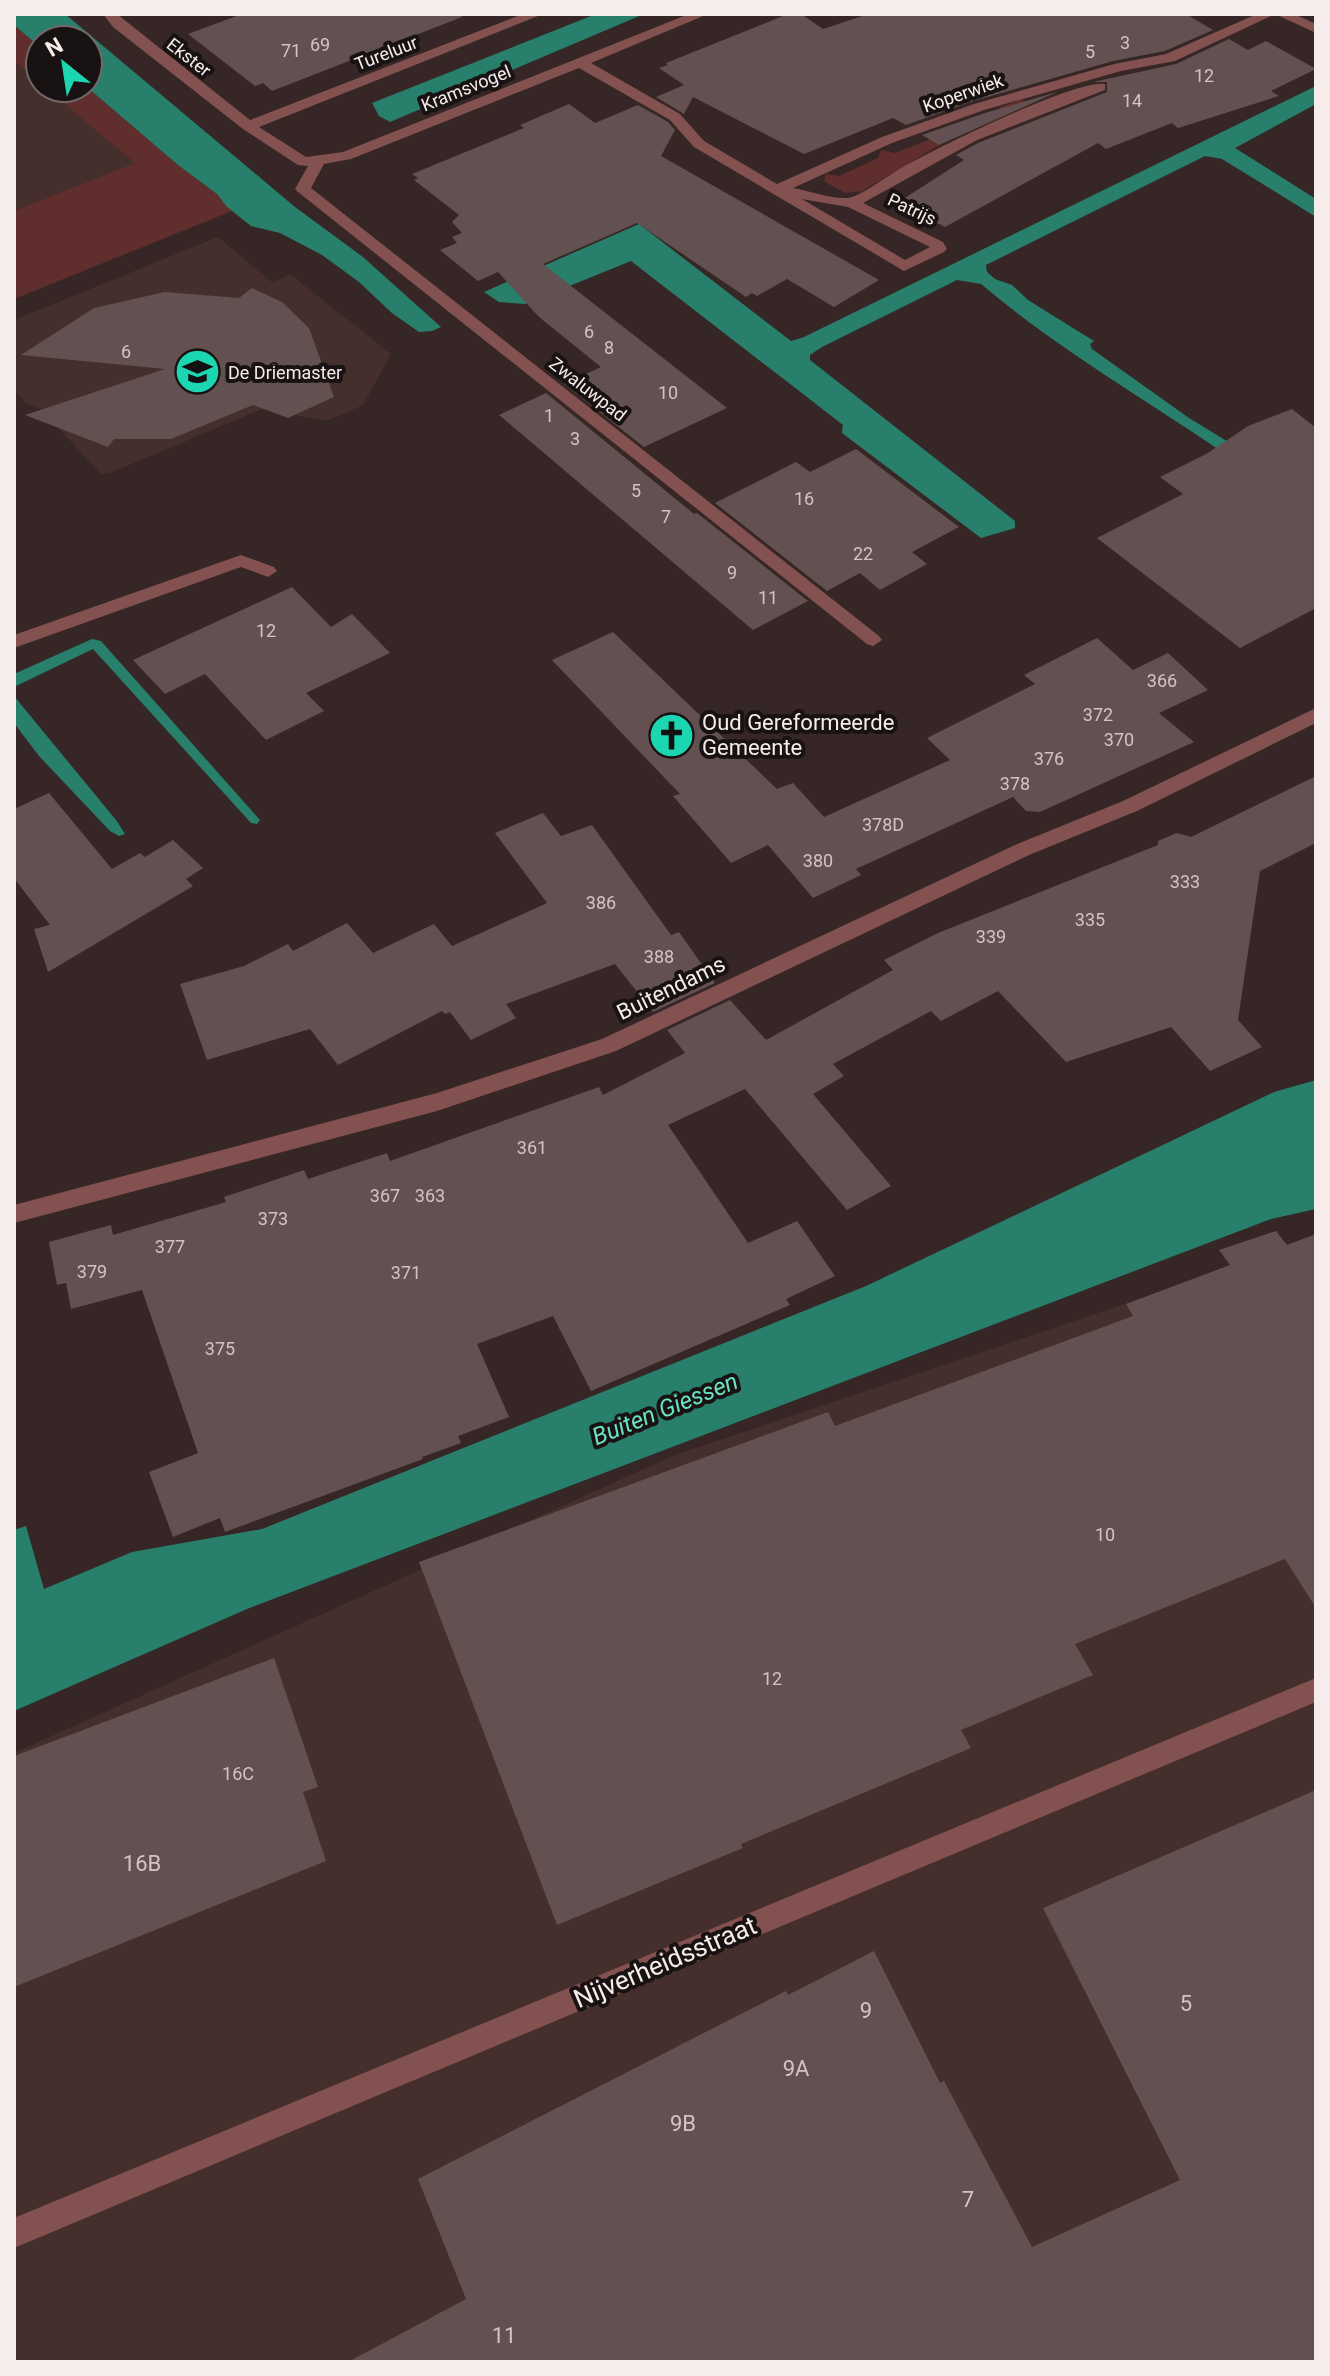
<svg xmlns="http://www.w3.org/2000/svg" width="1330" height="2376" font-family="Roboto,sans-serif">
<rect width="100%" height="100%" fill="#362726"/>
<g fill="#442f2d">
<path d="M 14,61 L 40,83 L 40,88 L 46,88 L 136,163 L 14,211 Z"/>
<path d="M 218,237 L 273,283 L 290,274 L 391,354 L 363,405 L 327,421 L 262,409 L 110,473 L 101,474 L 41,409 L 25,402 L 14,390 L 14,320 Z"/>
<path d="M 1316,1240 L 1316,2362 L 14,2362 L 14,1753 L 675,1455 Z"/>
</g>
<g fill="#602e2c">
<path d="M 14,25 L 40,47 L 40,83 L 14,61 Z"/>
<path d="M 46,88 L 88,88 L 178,165 L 217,194 L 232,211 L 14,299 L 14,211 L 135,163 Z"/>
<path d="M 1020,100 L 1026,101 L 1029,105 L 943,143 L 862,191 L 845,193 L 824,181 L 826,174 L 839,176 L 878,158 L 881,150 L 894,153 L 942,135 L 944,127 L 958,129 L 998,114 L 1000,107 Z"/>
</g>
<g fill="#287f6b">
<path d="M 14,14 L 65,14 L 295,207 L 363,257 L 441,327 L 432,331 L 419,332 L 392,313 L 359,282 L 322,255 L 280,233 L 251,226 L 227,207 L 217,194 L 178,165 L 88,88 L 88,40 L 40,40 L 40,47 L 14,25 Z"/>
<path d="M 596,14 L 644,14 L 390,122 L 379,116 L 372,103 Z"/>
<path d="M 1316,86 L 1316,104 L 1235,148 L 1316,199 L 1316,217 L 1222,159 L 1205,156 L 986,265 L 987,272 L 995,279 L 1012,285 L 1028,300 L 1094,341 L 1090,344 L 1092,349 L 1189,418 L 1258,460 L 1258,477 C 1167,411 1067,357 981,284 L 957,280 L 822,347 L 810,355 L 810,360 L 1015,521 L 1015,528 L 981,538 L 842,433 L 843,425 L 631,261 L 525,304 L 499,302 L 484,292 L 639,224 L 791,341 L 804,337 Z"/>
<path d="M 92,639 L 101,641 L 260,820 L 257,824 L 251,823 L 93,649 L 14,687 L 14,674 Z"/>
<path d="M 14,696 L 116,820 L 125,834 L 119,836 L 110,831 L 39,756 L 14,723 Z"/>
<path d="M 1316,1080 L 1316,1209 L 1271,1219 L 247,1609 L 14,1711 L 14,1530 L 26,1526 L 44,1589 L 132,1552 L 262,1529 L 866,1286 L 1274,1092 Z"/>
</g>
<g fill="#625150">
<path d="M 242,14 L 461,14 L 462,17 L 272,91 L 263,83 L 255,86 L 188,34 Z"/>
<path d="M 788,14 L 801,14 L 823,29 L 868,14 L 1186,14 L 1213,30 L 1165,51 L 1113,61 L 973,101 L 906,125 L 893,118 L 804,154 L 693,97 L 684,114 L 656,97 L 684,85 L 659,68 L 668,65 L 666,63 Z"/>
<path d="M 1229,39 L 1248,50 L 1266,41 L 1316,69 L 1271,91 L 1279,96 L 1178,128 L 1172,123 L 1106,149 L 1098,143 L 945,227 L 897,203 L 964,160 L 956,155 L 978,143 L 1107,92 L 1107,82 L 1093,82 L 1176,64 Z"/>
<path d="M 1057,92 L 939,145 L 922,135 L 985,113 Z"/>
<path d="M 569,104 L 595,123 L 638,105 L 668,122 L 675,130 L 661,156 L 879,280 L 834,307 L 787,279 L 757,296 L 752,293 L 746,297 L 637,223 L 543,264 L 727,408 L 644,447 L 564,384 L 601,367 L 539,317 L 498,272 L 478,281 L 440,250 L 457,243 L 452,237 L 462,233 L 452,222 L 459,215 L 414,180 L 418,178 L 412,174 L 524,128 L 520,125 Z"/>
<path d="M 252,288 L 282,302 L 309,328 L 334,397 L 288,418 L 253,405 L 171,439 L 114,439 L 108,447 L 25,415 L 165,369 L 21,355 L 94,308 L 165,292 L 239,298 Z"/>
<path d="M 546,393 L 694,514 L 697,513 L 808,601 L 753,630 L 499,415 Z"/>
<path d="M 1292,409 L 1316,428 L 1316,608 L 1240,648 L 1097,538 L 1183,494 L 1160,477 L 1208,453 L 1248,426 Z"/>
<path d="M 856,449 L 959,527 L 912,552 L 927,564 L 880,590 L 860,573 L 827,591 L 715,503 L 796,462 L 810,472 Z"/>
<path d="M 292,587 L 331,627 L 352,614 L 390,653 L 306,693 L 324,711 L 266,740 L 205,674 L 165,694 L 133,660 Z"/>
<path d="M 613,632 L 777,789 L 793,783 L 824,817 L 950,760 L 927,738 L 1035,684 L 1024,675 L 1097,638 L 1133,670 L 1168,653 L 1208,690 L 1159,713 L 1194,742 L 1040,812 L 1026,811 L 1013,797 L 856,869 L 861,875 L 813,898 L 768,845 L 731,863 L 673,796 L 680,794 L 552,660 Z"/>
<path d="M 1316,776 L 1316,843 L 1260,871 L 1238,1020 L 1262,1047 L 1210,1071 L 1171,1027 L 1066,1062 L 998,991 L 941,1021 L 931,1011 L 833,1064 L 844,1076 L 813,1094 L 891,1186 L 847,1210 L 745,1089 L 668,1125 L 748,1243 L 797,1221 L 835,1276 L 786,1299 L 790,1305 L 591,1391 L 553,1316 L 477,1344 L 509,1417 L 458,1436 L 461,1443 L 422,1457 L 423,1459 L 225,1532 L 220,1518 L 173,1537 L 149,1472 L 198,1453 L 142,1290 L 71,1309 L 66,1283 L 57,1285 L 49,1242 L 111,1225 L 113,1235 L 226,1202 L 224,1197 L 304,1170 L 308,1179 L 387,1153 L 390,1161 L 599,1087 L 603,1095 L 685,1053 L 667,1030 L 730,1000 L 766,1040 L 893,970 L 884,960 L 938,933 L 1158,845 L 1158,841 L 1177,833 L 1191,837 Z"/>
<path d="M 49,793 L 112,869 L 140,853 L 145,857 L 173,840 L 203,868 L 186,879 L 193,886 L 48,972 L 34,929 L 50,925 L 14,878 L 14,809 Z"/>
<path d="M 543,813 L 561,836 L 592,825 L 671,935 L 679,932 L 715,983 L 653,1012 L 615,964 L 506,1004 L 516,1018 L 471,1040 L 450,1012 L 445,1014 L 442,1011 L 338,1065 L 310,1029 L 207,1060 L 180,984 L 244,966 L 288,944 L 293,951 L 347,923 L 373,953 L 434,924 L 452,946 L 547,903 L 495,833 Z"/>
<path d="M 1276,1231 L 1287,1245 L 1316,1234 L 1316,1608 L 1285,1559 L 1075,1644 L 1093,1675 L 961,1730 L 971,1748 L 741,1844 L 743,1848 L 557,1925 L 419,1562 L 828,1412 L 835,1426 L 1133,1316 L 1126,1304 L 1230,1265 L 1219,1250 Z"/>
<path d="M 274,1658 L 318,1787 L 303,1792 L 326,1861 L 14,1987 L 14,1756 Z"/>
<path d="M 1316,1790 L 1316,2362 L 348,2362 L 466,2299 L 418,2179 L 786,1991 L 788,1995 L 874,1951 L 940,2083 L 944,2081 L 1032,2247 L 1180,2180 L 1043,1908 Z"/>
</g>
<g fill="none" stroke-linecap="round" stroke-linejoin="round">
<path fill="#83514f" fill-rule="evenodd" d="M 241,555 L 274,567 L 277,571 L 268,577 L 241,567 L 14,648 L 14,635 Z"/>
<g fill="#83514f" fill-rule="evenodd">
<path d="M 103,14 L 117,14 L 250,120 L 523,14 L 543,14 L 259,127 L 306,157 L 343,152 L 689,14 L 708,14 L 591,63 L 680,114 L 704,141 L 777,184 L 882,137 L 974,104 L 1114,64 L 1166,54 L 1257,14 L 1275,14 L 1175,61 L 1121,71 L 984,110 L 892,143 L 793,188 C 810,191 831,199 848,198 C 859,197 889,175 901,168 C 933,150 1075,79 1105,84 L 1105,90 L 977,140 L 863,203 L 943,242 L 947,249 L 944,252 L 904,271 L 694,147 L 670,120 L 579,68 L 351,159 L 324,164 L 311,188 L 879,636 L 882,640 L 873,646 L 867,644 L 298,192 L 295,189 L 308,166 L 298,165 L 243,129 L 113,27 ZM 802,199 L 848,207 L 930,247 L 905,260 Z"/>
<path d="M 1275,14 L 1294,14 L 1316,24 L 1316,33 Z"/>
<path d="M 1316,1678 L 1316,1702 L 14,2248 L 14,2218 Z"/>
</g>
<path fill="#83514f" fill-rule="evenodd" d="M 1316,708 L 1316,723 L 1137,811 L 1029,855 L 616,1051 L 437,1111 L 14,1223 L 14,1205 L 437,1093 L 602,1039 L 1015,845 L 1123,801 Z"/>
</g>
<defs>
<symbol id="school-disc" viewBox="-11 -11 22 22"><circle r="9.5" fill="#1cd5b1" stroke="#191212"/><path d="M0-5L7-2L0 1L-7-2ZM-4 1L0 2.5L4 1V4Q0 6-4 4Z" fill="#111"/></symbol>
<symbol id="church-disc" viewBox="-11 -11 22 22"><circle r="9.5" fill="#1cd5b1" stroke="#191212"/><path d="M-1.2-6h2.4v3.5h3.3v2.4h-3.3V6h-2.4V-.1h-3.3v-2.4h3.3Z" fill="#111"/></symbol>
</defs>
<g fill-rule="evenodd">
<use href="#school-disc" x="172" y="346" width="51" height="51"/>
<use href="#church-disc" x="646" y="710" width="51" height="51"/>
</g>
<g text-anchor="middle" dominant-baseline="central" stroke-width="8" stroke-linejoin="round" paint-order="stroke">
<g font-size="18" fill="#d1c5c4">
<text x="1125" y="42">3</text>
<text x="320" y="44">69</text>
<text x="291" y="50">71</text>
<text x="1090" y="51">5</text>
<text x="1204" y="75">12</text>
<text x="1132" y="100">14</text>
<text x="589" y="331">6</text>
<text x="609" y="347">8</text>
<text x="126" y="351">6</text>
<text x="668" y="392">10</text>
<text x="549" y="415">1</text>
<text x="575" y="438">3</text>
<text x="636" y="490">5</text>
<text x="804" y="498">16</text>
<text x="666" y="516">7</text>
<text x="863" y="553">22</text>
<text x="732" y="572">9</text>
<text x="768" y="597">11</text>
<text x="266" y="630">12</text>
<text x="1162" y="680">366</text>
<text x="1098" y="714">372</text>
<text x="1119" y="739">370</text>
<text x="1049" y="758">376</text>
<text x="1015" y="783">378</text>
<text x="883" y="824">378D</text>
<text x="818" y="860">380</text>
<text x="1185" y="881">333</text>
<text x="601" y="902">386</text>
<text x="1090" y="919">335</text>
<text x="991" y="936">339</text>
<text x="659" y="956">388</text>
<text x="532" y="1147">361</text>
<text x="385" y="1195">367</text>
<text x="430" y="1195">363</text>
<text x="273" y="1218">373</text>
<text x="170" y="1246">377</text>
<text x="92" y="1271">379</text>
<text x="406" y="1272">371</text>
<text x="220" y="1348">375</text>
<text x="1105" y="1534">10</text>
<text x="772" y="1678">12</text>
<text x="238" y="1773">16C</text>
</g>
<g font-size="18" fill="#f6eceb" stroke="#191212">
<text transform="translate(386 53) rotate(-21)">Tureluur</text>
<text transform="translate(189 57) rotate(38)">Ekster</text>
<text transform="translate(466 88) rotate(-22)">Kramsvogel</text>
<text transform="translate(963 93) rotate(-19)">Koperwiek</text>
<text transform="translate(912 209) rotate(25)">Patrijs</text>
<text transform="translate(588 389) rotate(38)">Zwaluwpad</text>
</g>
<g font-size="18" fill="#f6eceb" stroke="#191212" text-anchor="start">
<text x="228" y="372">De Driemaster</text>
</g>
<g font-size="22" fill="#f6eceb" stroke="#191212" text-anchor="start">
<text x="702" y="722">Oud Gereformeerde<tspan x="702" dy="25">Gemeente</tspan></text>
</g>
<g font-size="22" fill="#f6eceb" stroke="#191212">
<text transform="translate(671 988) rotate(-26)">Buitendams</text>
</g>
<g font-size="22" fill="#d1c5c4">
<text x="142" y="1863">16B</text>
<text x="1186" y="2003">5</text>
<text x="866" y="2010">9</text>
<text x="796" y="2068">9A</text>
<text x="683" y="2123">9B</text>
<text x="968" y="2199">7</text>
<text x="504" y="2335">11</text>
</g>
<g font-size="24" font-style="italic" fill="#6ae3c5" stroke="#191212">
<text transform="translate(665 1409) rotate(-22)">Buiten Giessen</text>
</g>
<g font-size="26" fill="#f6eceb" stroke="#191212">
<text transform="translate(665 1962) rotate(-23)">Nijverheidsstraat</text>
</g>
</g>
<rect width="1330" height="2376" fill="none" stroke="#f6eceb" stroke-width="32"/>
<g transform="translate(64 64) rotate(330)"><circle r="38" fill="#191212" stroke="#716969" stroke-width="2"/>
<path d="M0-6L14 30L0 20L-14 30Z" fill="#1cd5b1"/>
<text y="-12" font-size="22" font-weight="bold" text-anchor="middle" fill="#f6eceb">N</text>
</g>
</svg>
